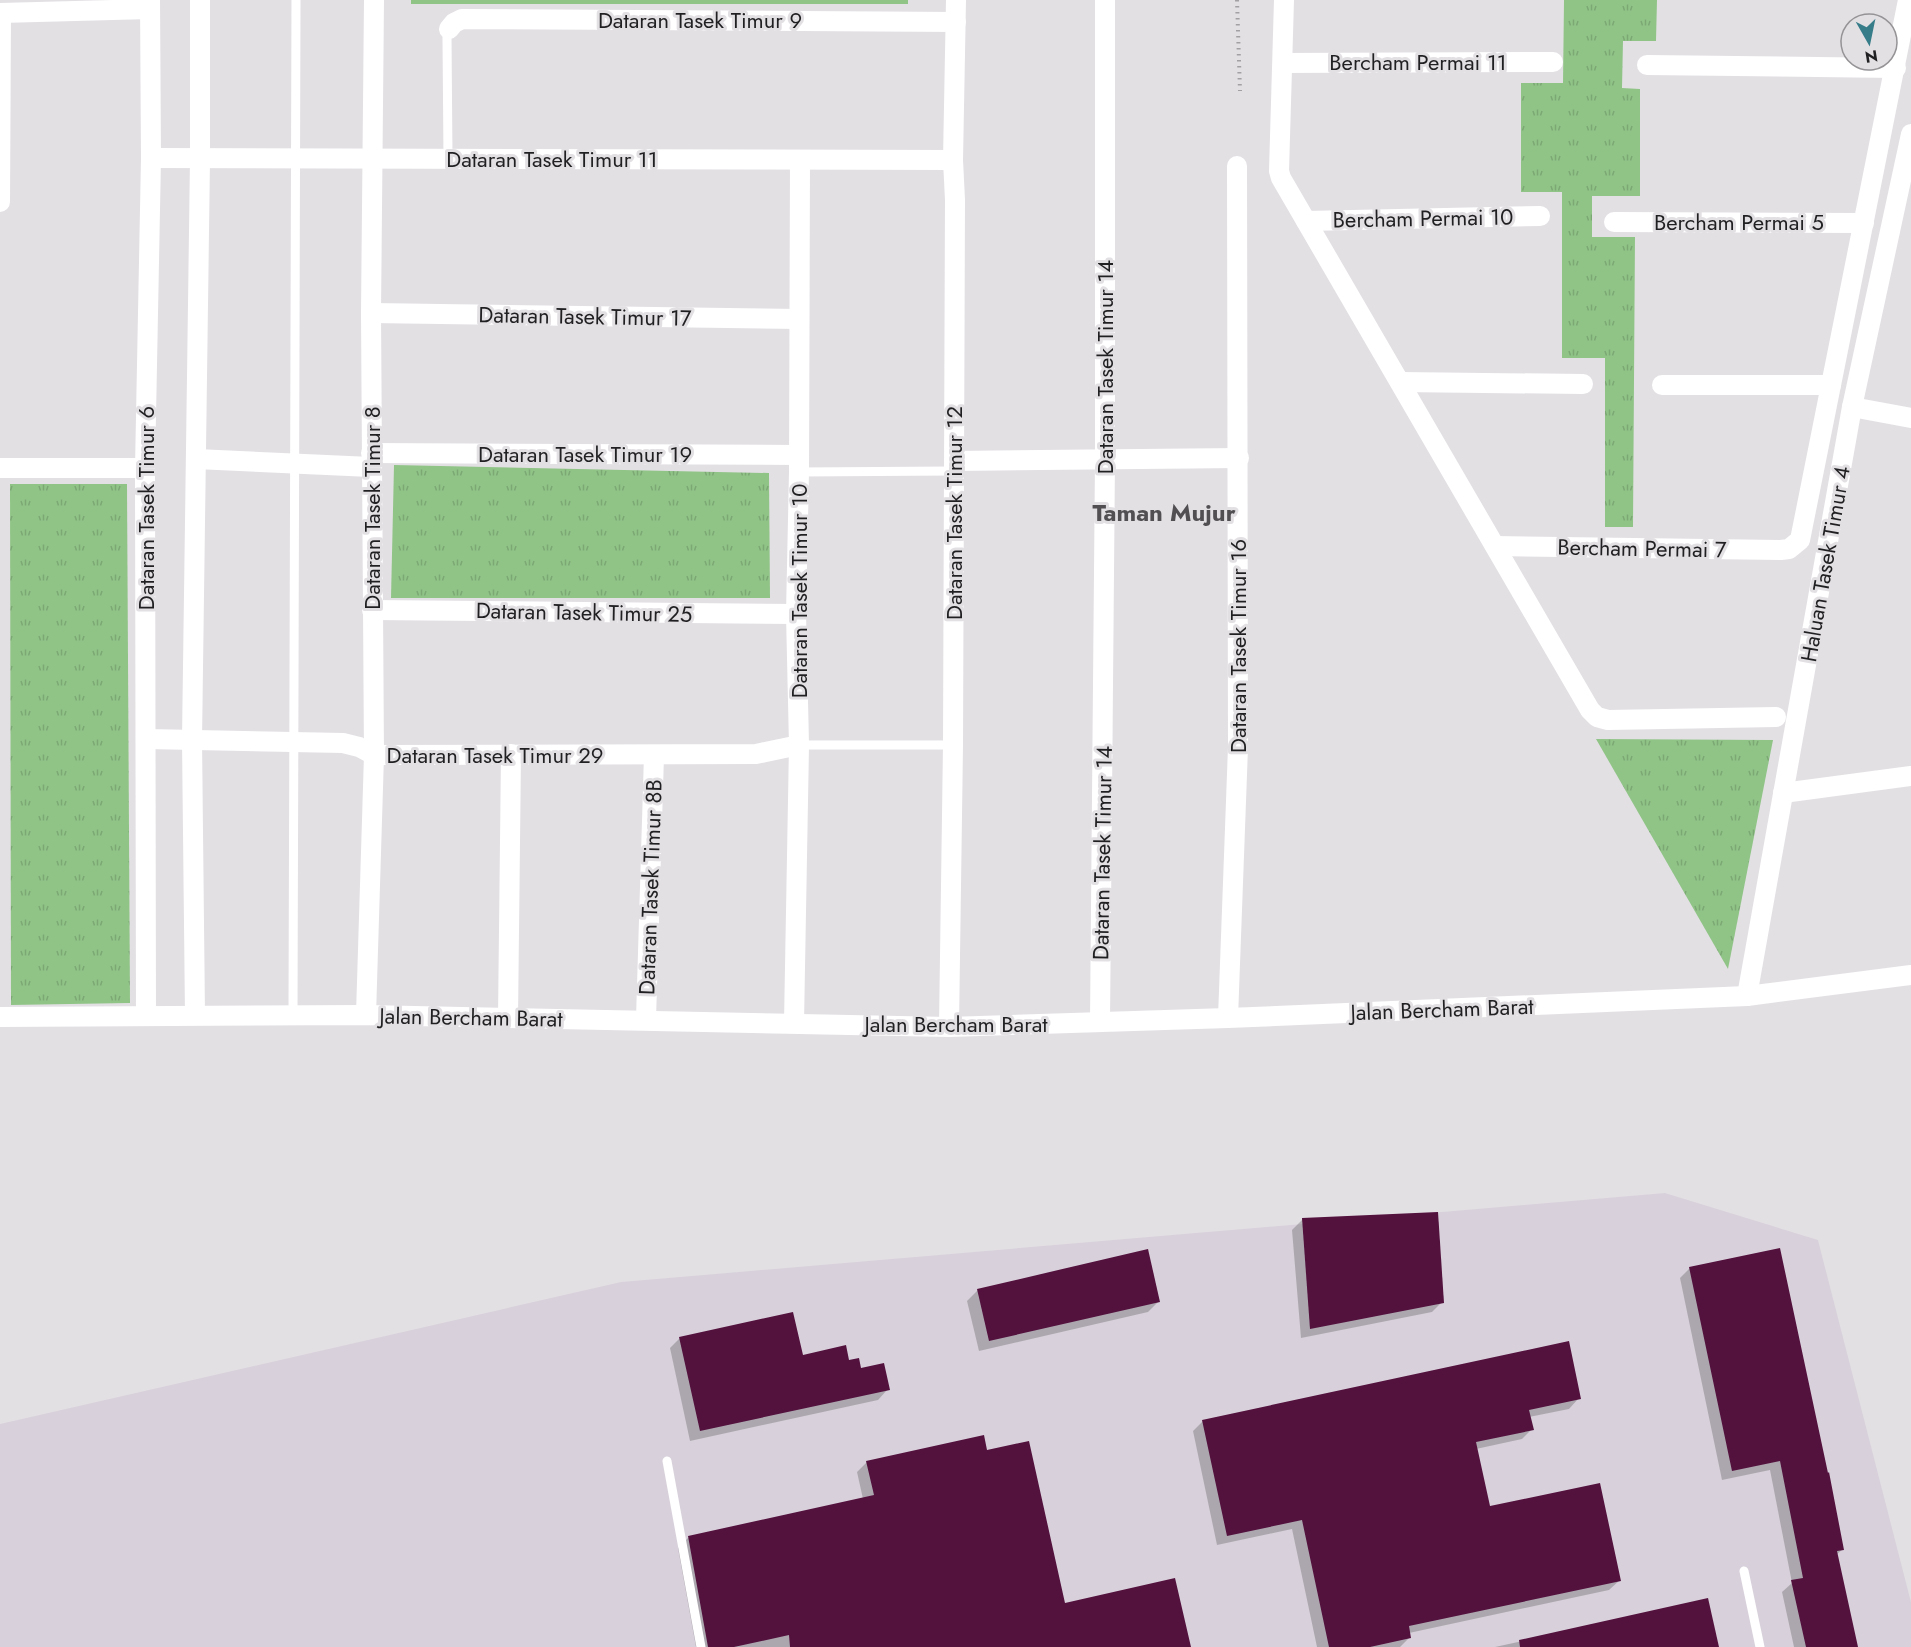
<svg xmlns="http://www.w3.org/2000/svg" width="1911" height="1647" font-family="Jost,sans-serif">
<defs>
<pattern id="grass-tufts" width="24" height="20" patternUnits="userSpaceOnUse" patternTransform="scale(1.5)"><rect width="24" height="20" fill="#90c487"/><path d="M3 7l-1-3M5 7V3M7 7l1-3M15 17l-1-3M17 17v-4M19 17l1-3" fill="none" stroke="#7ca874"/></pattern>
</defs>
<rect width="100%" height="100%" fill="#e3e0e4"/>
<path fill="#d8d1db" d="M 1665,1193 L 1818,1240 L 1911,1602 L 1911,1647 L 0,1647 L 0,1424 L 621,1282 Z"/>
<g fill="url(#grass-tufts)">
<rect x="411" y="0" width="497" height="4"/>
<path d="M 1564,0 L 1657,0 L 1656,41 L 1623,41 L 1622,88 L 1640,89 L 1640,196 L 1592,196 L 1592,237 L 1635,237 L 1633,527 L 1605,527 L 1605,358 L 1562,358 L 1562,192 L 1521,192 L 1521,83 L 1563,83 Z"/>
<path d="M 394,465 L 769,473 L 770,598 L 391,598 Z"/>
<path d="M 10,484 L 127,484 L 130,1003 L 11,1005 Z"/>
<path d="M 1596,739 L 1773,740 L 1728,969 Z"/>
</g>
<g fill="#0003">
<path d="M 1303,1219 L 1442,1302 L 1432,1312 L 1301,1338 L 1292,1230 Z"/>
<path d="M 1690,1268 L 1843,1549 L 1836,1555 L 1857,1647 L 1794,1647 L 1782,1592 L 1792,1583 L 1770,1470 L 1722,1480 L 1680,1278 Z"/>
<path d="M 978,1290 L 1158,1302 L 1148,1312 L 979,1351 L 967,1301 Z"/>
<path d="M 680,1338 L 847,1361 L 888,1389 L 878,1400 L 690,1441 L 670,1348 Z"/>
<path d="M 1579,1398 L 1569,1409 L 1529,1417 L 1532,1429 L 1522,1439 L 1476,1449 L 1488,1508 L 1620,1580 L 1609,1590 L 1409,1633 L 1410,1637 L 1400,1647 L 1317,1647 L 1292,1529 L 1217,1545 L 1193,1431 L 1203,1421 Z"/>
<path d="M 986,1451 L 1064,1605 L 1189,1647 L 696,1647 L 678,1548 L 688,1538 L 863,1499 L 857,1472 L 867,1462 Z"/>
<path d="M 1707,1600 L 1717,1647 L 1495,1647 Z"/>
</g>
<g fill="#53113e">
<path d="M 1438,1212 L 1444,1303 L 1310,1329 L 1302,1218 Z"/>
<path d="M 1780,1248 L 1828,1473 L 1829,1472 L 1844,1550 L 1837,1551 L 1858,1647 L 1806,1647 L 1791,1580 L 1803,1578 L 1780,1461 L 1732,1471 L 1689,1267 Z"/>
<path d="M 1148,1249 L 1160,1302 L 989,1341 L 977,1289 Z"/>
<path d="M 793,1312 L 803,1355 L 846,1345 L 849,1360 L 859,1358 L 861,1368 L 884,1363 L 890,1390 L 700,1431 L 679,1337 Z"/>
<path d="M 1569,1341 L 1581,1399 L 1529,1410 L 1534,1430 L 1476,1442 L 1490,1506 L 1600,1483 L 1621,1581 L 1409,1626 L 1411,1638 L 1370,1647 L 1329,1647 L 1302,1520 L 1227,1536 L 1202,1420 Z"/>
<path d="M 984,1435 L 987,1450 L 1029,1441 L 1065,1603 L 1175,1578 L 1191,1647 L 790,1647 L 789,1635 L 734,1647 L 708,1647 L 688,1536 L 874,1495 L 866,1461 Z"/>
<path d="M 1708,1598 L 1719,1647 L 1520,1647 L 1519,1640 Z"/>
</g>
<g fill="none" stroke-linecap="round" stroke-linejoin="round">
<path stroke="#a2a0a3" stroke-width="4" stroke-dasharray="1.5 4.5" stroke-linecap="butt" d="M 1237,0 L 1240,91"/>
<g stroke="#fff" stroke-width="9">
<path d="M 448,159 L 447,37 L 449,29"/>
<path d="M 799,472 L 954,471"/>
<path d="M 799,745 L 953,745"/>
<path d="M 293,1016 L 296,0"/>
<path d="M 667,1461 L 701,1647"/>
<path d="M 1744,1571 L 1760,1647"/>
</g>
<g stroke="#fff" stroke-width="20">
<path d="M 1284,0 L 1279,171 L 1281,178 L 1590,710 L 1597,717 L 1608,720 L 1776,717"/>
<path d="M 0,13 L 150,9"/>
<path d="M 449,29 L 454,23 L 462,19 L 956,22"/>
<path d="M 1283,63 L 1553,62"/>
<path d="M 1647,65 L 1896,68"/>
<path d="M 151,158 L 953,160"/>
<path d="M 0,202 L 1,13"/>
<path d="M 1306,221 L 1540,216"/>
<path d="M 1614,222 L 1864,223"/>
<path d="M 371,313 L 799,319"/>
<path d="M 1400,382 L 1583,384"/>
<path d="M 1662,385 L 1831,385"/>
<path d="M 1852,407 L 1911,418"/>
<path d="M 371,453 L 799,455"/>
<path d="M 196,459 L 371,467"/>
<path d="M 954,461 L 1239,458"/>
<path d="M 0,468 L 145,468"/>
<path d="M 1495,546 L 1781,550 L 1789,549 L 1800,540 L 1908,0"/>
<path d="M 372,610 L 796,614"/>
<path d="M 147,739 L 343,743 L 359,747 L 374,755 L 756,754 L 799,745"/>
<path d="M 1783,793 L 1911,776"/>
<path d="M 1747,996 L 1852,407 L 1911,134"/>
<path d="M 195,1015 L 192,740 L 200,159 L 200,0"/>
<path d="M 366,1015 L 374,755 L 371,313 L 374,0"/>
<path d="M 146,1016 L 145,468 L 151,158 L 150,0"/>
<path d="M 0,1017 L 366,1015 L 949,1027 L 1228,1018 L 1747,996 L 1911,975"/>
<path d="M 508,1018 L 511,754"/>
<path d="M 1228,1018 L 1238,747 L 1237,166"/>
<path d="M 646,1019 L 654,755"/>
<path d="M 1100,1022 L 1105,460 L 1105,0"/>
<path d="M 794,1023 L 799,745 L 796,614 L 799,472 L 800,160"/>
<path d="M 949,1027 L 953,745 L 955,200 L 953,160 L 956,0"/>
</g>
</g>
<g text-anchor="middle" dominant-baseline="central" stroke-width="6" stroke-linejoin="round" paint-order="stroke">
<g font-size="22" fill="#201f21" stroke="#e3e0e4">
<text x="700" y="20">Dataran Tasek Timur 9</text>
<text x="1418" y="62">Bercham Permai 11</text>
<text x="552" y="159">Dataran Tasek Timur 11</text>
<text transform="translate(1423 218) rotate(-1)">Bercham Permai 10</text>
<text x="1739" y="222">Bercham Permai 5</text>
<text transform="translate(585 316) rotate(1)">Dataran Tasek Timur 17</text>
<text transform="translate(1105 367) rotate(-90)">Dataran Tasek Timur 14</text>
<text x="585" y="454">Dataran Tasek Timur 19</text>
<text transform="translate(146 508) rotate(-90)">Dataran Tasek Timur 6</text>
<text transform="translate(372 508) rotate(-90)">Dataran Tasek Timur 8</text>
<text transform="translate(954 513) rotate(-90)">Dataran Tasek Timur 12</text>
<text transform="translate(1642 548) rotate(1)">Bercham Permai 7</text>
<text transform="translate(1825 564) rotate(-80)">Haluan Tasek Timur 4</text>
<text transform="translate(799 591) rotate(-90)">Dataran Tasek Timur 10</text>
<text transform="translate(584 612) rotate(1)">Dataran Tasek Timur 25</text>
<text transform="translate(1238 646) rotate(-90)">Dataran Tasek Timur 16</text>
<text x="495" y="755">Dataran Tasek Timur 29</text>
<text transform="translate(1102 853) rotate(-89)">Dataran Tasek Timur 14</text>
<text transform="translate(650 887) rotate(-88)">Dataran Tasek Timur 8B</text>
<text transform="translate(1442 1009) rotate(-2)">Jalan Bercham Barat</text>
<text transform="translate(471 1017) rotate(1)">Jalan Bercham Barat</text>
<text x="956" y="1024">Jalan Bercham Barat</text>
</g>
<g font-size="24" font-weight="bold" fill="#514f52" stroke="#e3e0e4">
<text x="1164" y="512">Taman Mujur</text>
</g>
</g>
<g transform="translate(1869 42) rotate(171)"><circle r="28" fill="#e3e0e4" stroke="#959396" stroke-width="1.5"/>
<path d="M0-4.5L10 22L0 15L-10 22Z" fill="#367c89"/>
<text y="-9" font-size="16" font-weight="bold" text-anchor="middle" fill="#201f21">N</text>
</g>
</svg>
